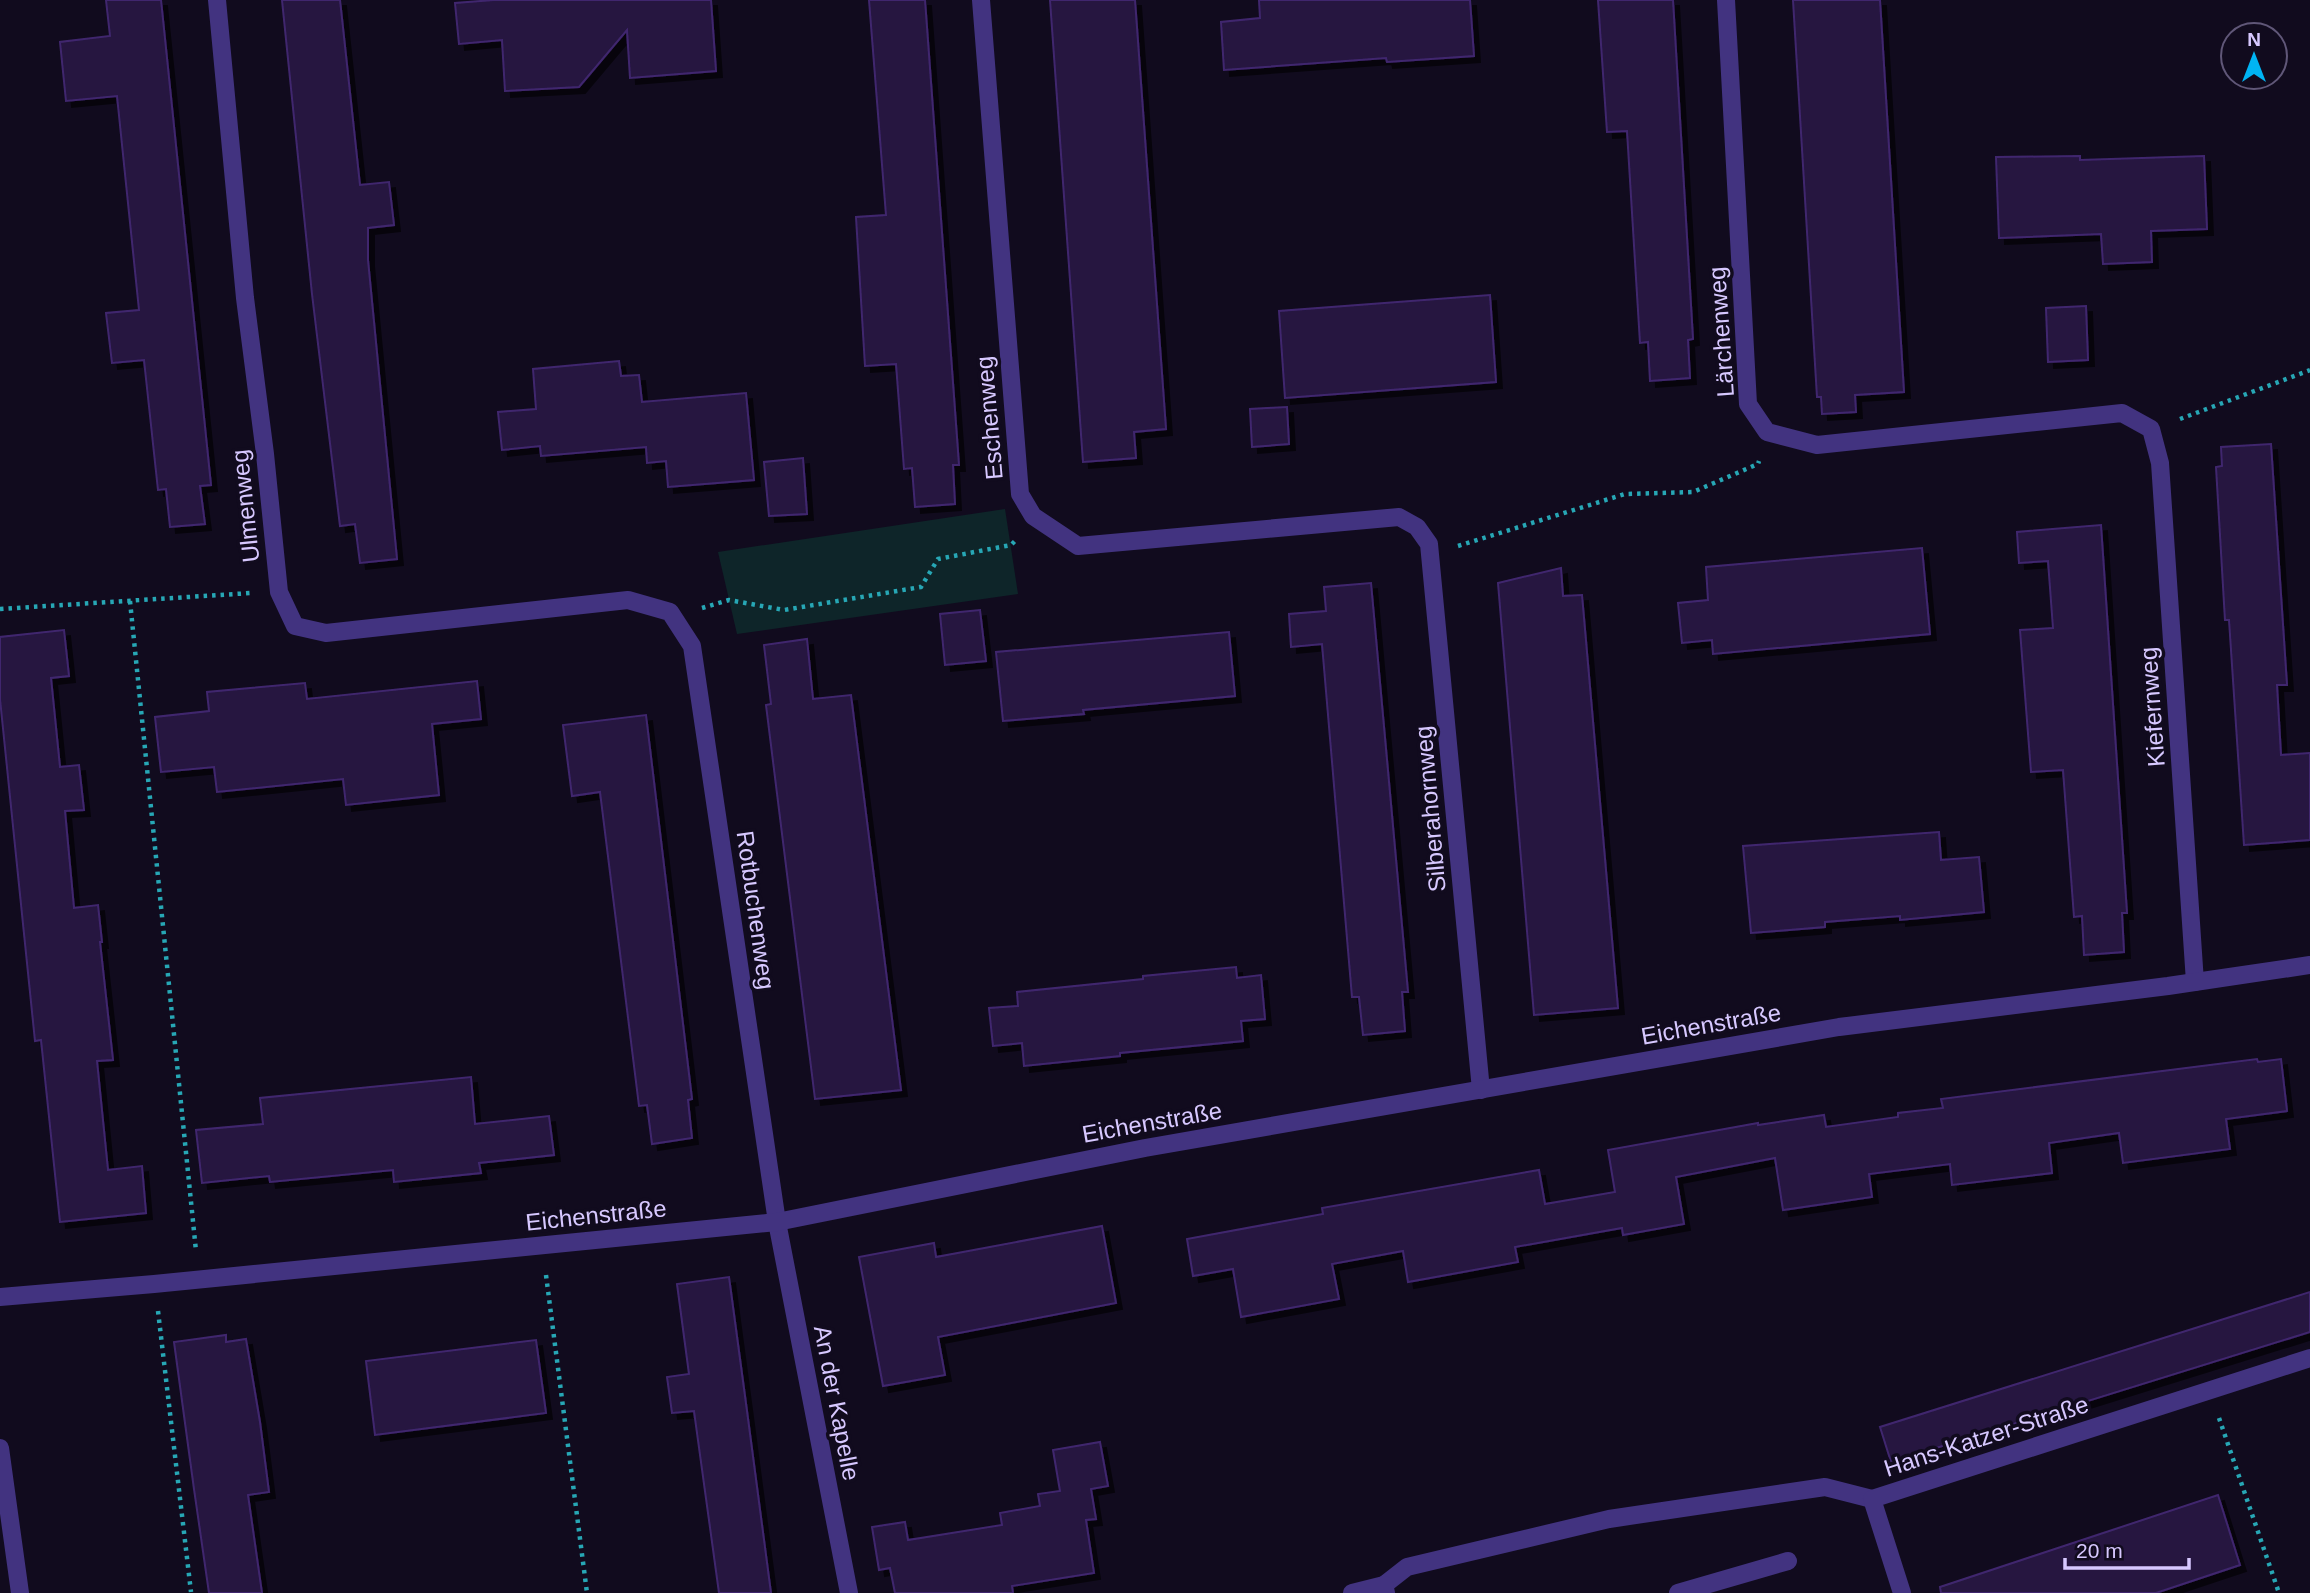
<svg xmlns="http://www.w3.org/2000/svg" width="2310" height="1593" font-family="Helvetica,sans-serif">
<defs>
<filter id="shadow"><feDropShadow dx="6" dy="6" stdDeviation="0" flood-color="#0009"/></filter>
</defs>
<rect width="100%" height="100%" fill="#110b1e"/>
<path fill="#0e2529" d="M 1005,509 L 1018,594 L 737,634 L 718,552 Z"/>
<g fill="#251640" stroke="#40276e" stroke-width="2" filter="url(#shadow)">
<path d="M 106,0 L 161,0 L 211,485 L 200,486 L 205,524 L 170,527 L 166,489 L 158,490 L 144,360 L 112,363 L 106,313 L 139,310 L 117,96 L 66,101 L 60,42 L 110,36 Z"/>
<path d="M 282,0 L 340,0 L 360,185 L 389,182 L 394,225 L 368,228 L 368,260 L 397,559 L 360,563 L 355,524 L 340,526 L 312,294 Z"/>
<path d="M 494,0 L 711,0 L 716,71 L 630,78 L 627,30 L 579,87 L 505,91 L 502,40 L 459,44 L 455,3 Z"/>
<path d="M 869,0 L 925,0 L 959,465 L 953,465 L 955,504 L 915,507 L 912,468 L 904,469 L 896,364 L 865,366 L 856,217 L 886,215 Z"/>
<path d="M 1050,0 L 1135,0 L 1166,429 L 1134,432 L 1136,458 L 1083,462 Z"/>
<path d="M 1259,0 L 1470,0 L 1474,56 L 1387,62 L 1386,58 L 1224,70 L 1221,22 L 1260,18 Z"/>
<path d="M 1598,0 L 1673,0 L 1693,339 L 1688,340 L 1690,378 L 1650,381 L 1648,342 L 1640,343 L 1627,131 L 1607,132 Z"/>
<path d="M 1793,0 L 1880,0 L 1904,392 L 1855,395 L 1856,412 L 1822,414 L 1821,397 L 1817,397 Z"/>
<path d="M 2080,156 L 2080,160 L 2204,156 L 2207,229 L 2151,231 L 2152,262 L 2103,264 L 2101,234 L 1999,238 L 1996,157 Z"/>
<path d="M 1490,295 L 1496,382 L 1285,398 L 1279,311 Z"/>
<path d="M 2086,306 L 2088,360 L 2048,362 L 2046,308 Z"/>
<path d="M 619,361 L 621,376 L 639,375 L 642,402 L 746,393 L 754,480 L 668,487 L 666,461 L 647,463 L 646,447 L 541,456 L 540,446 L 502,450 L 498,412 L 536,409 L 533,369 Z"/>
<path d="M 1287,407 L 1289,444 L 1252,447 L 1250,409 Z"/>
<path d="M 2271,444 L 2287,685 L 2277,685 L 2281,755 L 2310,753 L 2310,840 L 2244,845 L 2229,620 L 2225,620 L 2216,467 L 2222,466 L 2221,447 Z"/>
<path d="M 803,458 L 807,514 L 769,516 L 764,462 Z"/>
<path d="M 2101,525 L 2127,913 L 2122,913 L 2124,952 L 2084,955 L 2082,916 L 2074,917 L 2063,770 L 2031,772 L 2020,630 L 2053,628 L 2048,561 L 2019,563 L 2017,532 Z"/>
<path d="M 1922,548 L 1930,634 L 1713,654 L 1712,640 L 1682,643 L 1678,603 L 1708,600 L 1706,567 Z"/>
<path d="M 1561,568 L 1563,596 L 1582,595 L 1618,1008 L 1534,1015 L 1498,583 Z"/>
<path d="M 1371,583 L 1408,992 L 1402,992 L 1405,1031 L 1363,1035 L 1359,997 L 1352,997 L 1322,644 L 1291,647 L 1289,614 L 1326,611 L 1324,587 Z"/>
<path d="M 980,610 L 986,661 L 945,665 L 940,614 Z"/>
<path d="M 64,630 L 69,676 L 51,678 L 60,767 L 79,765 L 84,810 L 65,811 L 74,908 L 98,905 L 102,942 L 100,942 L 113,1060 L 97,1061 L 108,1170 L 142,1166 L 146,1213 L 60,1222 L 41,1040 L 35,1041 L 0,699 L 0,637 Z"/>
<path d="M 1229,632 L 1235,696 L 1083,710 L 1084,714 L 1003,721 L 996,652 Z"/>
<path d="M 807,639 L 813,699 L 851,695 L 901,1090 L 815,1099 L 766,705 L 771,704 L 764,645 Z"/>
<path d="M 477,681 L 481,719 L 432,724 L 439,795 L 346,805 L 343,779 L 217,792 L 214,767 L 161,772 L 155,717 L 209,711 L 207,692 L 305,683 L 307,699 Z"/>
<path d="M 646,715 L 692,1099 L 688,1100 L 692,1138 L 652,1144 L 647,1105 L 639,1106 L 600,792 L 572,796 L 563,725 Z"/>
<path d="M 1939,832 L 1941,860 L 1979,857 L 1984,912 L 1900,920 L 1900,916 L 1825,922 L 1825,927 L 1751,933 L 1743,846 Z"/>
<path d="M 1236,967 L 1237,978 L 1261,975 L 1265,1019 L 1241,1021 L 1243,1041 L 1120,1053 L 1120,1056 L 1024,1066 L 1022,1043 L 993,1046 L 989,1008 L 1018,1006 L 1017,992 L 1143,979 L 1143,976 Z"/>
<path d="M 2257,1059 L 2258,1062 L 2281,1059 L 2287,1111 L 2226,1119 L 2230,1149 L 2123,1163 L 2119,1133 L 2049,1143 L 2052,1173 L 1952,1185 L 1950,1164 L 1869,1174 L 1872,1197 L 1783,1210 L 1775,1158 L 1676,1177 L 1684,1224 L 1623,1235 L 1622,1228 L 1515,1247 L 1518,1262 L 1408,1282 L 1403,1251 L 1332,1264 L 1339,1299 L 1241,1317 L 1233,1269 L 1193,1276 L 1187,1239 L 1323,1214 L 1322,1208 L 1539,1170 L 1545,1204 L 1615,1192 L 1608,1150 L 1758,1123 L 1758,1125 L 1824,1115 L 1826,1127 L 1898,1117 L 1898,1113 L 1943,1108 L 1941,1099 Z"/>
<path d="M 471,1077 L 475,1124 L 549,1116 L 554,1155 L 479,1163 L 481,1173 L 394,1182 L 393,1170 L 270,1182 L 269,1176 L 202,1183 L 196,1130 L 263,1124 L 260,1098 Z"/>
<path d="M 1102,1226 L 1116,1303 L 938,1337 L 945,1375 L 883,1386 L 859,1257 L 934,1243 L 936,1257 Z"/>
<path d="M 729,1277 L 747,1411 L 771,1593 L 719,1593 L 694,1411 L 672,1413 L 667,1377 L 689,1374 L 677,1284 Z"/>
<path d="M 2310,1292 L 2310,1332 L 1891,1462 L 1880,1427 Z"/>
<path d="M 226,1335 L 226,1342 L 246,1339 L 260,1422 L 269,1492 L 248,1495 L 262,1593 L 209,1593 L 194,1489 L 174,1342 Z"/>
<path d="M 536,1340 L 546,1413 L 375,1435 L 366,1361 Z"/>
<path d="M 1100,1442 L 1108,1486 L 1091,1489 L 1096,1519 L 1086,1520 L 1094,1573 L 1012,1586 L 1013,1593 L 895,1593 L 890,1568 L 879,1570 L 872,1527 L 905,1522 L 908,1540 L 1002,1525 L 1000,1513 L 1040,1506 L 1038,1494 L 1060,1491 L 1053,1450 Z"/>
<path d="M 2218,1495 L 2240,1565 L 2156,1593 L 1941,1593 L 1940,1587 Z"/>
</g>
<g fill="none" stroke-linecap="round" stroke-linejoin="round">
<g stroke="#27a7b5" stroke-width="4.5" stroke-dasharray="3.5 5" stroke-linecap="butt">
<path d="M 2180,419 L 2310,370"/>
<path d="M 1458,546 L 1625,494 L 1693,492 L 1758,464 L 1759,461"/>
<path d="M 130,601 L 196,1251"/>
<path d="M 702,608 L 729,600 L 784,610 L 921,587 L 938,559 L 1011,545 L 1016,540"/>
<path d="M 0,609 L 251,593"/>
<path d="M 546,1275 L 587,1593"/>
<path d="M 158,1311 L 191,1592"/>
<path d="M 2219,1418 L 2279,1593"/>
</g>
<path stroke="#423380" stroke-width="18" d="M 1384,1585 L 1407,1567 L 1609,1519 L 1825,1487 L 1872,1499"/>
<g stroke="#423380" stroke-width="18">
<path d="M 217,0 L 245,298 L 265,454 L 279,592 L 295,626 L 326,633 L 628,600 L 670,612 L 692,646 L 777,1222 L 849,1593"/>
<path d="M 981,0 L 1020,494 L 1033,516 L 1078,546 L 1399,517 L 1417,527 L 1429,544 L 1481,1090"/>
<path d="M 1726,0 L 1748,404 L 1767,432 L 1817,445 L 2122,413 L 2151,429 L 2160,463 L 2195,982"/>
<path d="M 0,1297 L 154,1284 L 777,1222 L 1145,1148 L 1839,1027 L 2168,986 L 2310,965"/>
<path d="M 1352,1593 L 1384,1585 L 1386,1593"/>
<path d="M 1678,1593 L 1788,1561"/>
<path d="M 1902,1593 L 1872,1499 L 2310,1358"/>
</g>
<path stroke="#423380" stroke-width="18" d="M 0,1448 L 20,1593"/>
</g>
<g text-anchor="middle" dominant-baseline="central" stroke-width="7" stroke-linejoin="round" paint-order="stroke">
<g font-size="24" fill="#d7c8ff" stroke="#110b1e">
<text transform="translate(1721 332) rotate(-94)">Lärchenweg</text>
<text transform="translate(989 418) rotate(-95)">Eschenweg</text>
<text transform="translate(245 506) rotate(-96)">Ulmenweg</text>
<text transform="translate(2152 707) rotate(-94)">Kiefernweg</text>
<text transform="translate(1430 809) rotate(-95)">Silberahornweg</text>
<text transform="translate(756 910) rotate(82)">Rotbuchenweg</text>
<text transform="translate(1711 1024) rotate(-10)">Eichenstraße</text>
<text transform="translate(1152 1122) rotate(-10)">Eichenstraße</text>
<text transform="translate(596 1215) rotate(-6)">Eichenstraße</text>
<text transform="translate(837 1403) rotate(79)">An der Kapelle</text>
<text transform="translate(1986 1436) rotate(-18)">Hans-Katzer-Straße</text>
</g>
</g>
<g transform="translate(2254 56)"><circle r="33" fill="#110b1e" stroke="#605778" stroke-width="2"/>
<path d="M0-5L12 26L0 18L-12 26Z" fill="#00b4f3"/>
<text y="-10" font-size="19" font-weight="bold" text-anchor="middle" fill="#d7c8ff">N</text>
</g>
<path d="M2065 1558v10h124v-10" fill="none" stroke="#d7c8ff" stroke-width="3.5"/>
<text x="2076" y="1558" font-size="21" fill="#d7c8ff" stroke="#110b1e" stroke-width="5" paint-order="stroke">20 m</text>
</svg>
